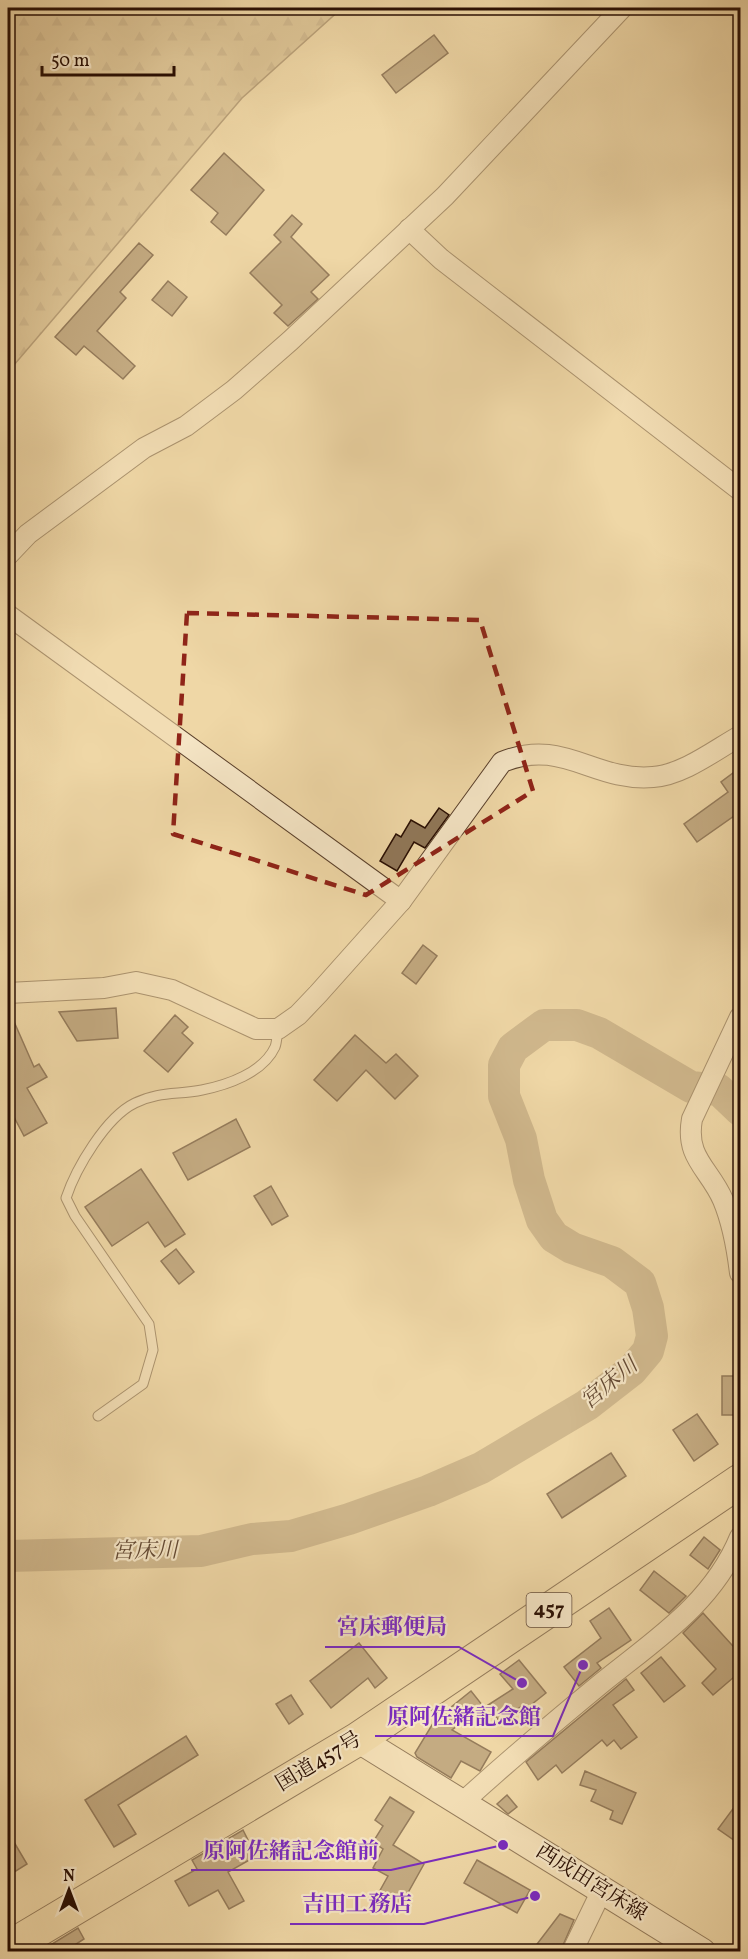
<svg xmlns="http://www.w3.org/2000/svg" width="748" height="1959" font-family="Vollkorn,'Noto Serif JP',serif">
<defs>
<pattern id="forest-firs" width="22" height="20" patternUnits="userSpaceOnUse" patternTransform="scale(1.5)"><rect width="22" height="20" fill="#ceb58a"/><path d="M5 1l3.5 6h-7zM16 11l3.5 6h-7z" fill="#b19a75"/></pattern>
</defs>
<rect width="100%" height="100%" fill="#efd7a6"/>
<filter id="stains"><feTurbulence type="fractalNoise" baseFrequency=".00333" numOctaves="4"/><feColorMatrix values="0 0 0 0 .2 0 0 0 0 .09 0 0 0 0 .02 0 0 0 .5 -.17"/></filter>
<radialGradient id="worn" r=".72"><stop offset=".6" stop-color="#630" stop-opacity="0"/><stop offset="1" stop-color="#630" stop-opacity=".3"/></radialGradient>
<path fill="url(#forest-firs)" stroke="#7c6246" stroke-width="1.5" d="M 8,8 L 342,8 L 242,98 L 8,372 Z"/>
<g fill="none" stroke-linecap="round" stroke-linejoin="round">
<path stroke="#ac936f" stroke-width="32" d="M 8,1556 L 201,1551 L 252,1539 L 291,1536 L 349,1519 L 428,1491 L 481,1468 L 587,1405 L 632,1370 L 648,1351 L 652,1336 L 648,1308 L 640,1283 L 612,1262 L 572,1248 L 554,1237 L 542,1220 L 529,1180 L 521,1139 L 504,1096 L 504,1065 L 513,1048 L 544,1025 L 577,1025 L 599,1033 L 691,1087 L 719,1090 L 740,1110"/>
</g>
<g fill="#907758" stroke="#2a0f03" stroke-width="1.5">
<path d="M 434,35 L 448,53 L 396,93 L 382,75 Z"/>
<path d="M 224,153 L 264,190 L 226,235 L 211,222 L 218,213 L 191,190 Z"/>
<path d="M 292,215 L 302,224 L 291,237 L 329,275 L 311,292 L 318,299 L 288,326 L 274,313 L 282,305 L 250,273 L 281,242 L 274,235 Z"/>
<path d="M 139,243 L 153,255 L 120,292 L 126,298 L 97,331 L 135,366 L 123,379 L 84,346 L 76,355 L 55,337 Z"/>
<path d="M 168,281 L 187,297 L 172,316 L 152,300 Z"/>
<path d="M 741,767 L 741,811 L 697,842 L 684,824 L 728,792 L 721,782 Z"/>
<path d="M 439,808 L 449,815 L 425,848 L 414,842 L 397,871 L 380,861 L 396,834 L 401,837 L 411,820 L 425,828 Z"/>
<path d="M 423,945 L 437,956 L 416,984 L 402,973 Z"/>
<path d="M 8,1008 L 34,1067 L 39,1064 L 47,1077 L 27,1088 L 47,1123 L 24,1136 L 14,1117 L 8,1121 L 8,1092 L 14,1088 L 8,1077 Z"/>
<path d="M 116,1008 L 118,1038 L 77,1041 L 59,1012 Z"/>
<path d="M 175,1015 L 188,1027 L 182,1033 L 193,1043 L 168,1072 L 144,1051 Z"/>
<path d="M 355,1035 L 386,1063 L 396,1054 L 418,1076 L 395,1099 L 366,1070 L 337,1101 L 314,1080 Z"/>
<path d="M 236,1119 L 250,1147 L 188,1180 L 173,1153 Z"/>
<path d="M 141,1169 L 185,1234 L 165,1247 L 148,1222 L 112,1246 L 85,1207 Z"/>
<path d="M 271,1186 L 288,1216 L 272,1225 L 254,1196 Z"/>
<path d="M 176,1249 L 194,1272 L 179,1284 L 161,1261 Z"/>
<rect x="722" y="1376" width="19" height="39"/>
<path d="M 697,1414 L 718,1444 L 694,1461 L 673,1430 Z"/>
<path d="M 611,1453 L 626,1476 L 562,1518 L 547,1494 Z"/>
<path d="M 704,1537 L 720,1550 L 708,1569 L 690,1555 Z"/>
<path d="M 654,1571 L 686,1596 L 669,1613 L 640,1590 Z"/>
<path d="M 609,1608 L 631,1640 L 597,1663 L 601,1668 L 579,1686 L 564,1667 L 601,1638 L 590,1621 Z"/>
<path d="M 703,1613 L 741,1655 L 741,1671 L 713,1695 L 702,1683 L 716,1669 L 683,1633 Z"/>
<path d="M 359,1643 L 387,1678 L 375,1688 L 368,1678 L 331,1708 L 310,1681 Z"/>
<path d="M 661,1657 L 685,1686 L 664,1702 L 641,1673 Z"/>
<path d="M 519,1660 L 546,1693 L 527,1708 L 525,1704 L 499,1721 L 488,1705 L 513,1689 L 500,1674 Z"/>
<path d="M 626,1679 L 634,1690 L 613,1705 L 637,1737 L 621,1749 L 614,1740 L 607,1746 L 602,1740 L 562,1773 L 556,1765 L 538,1780 L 526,1762 Z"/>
<path d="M 471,1691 L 483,1706 L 452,1730 L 491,1752 L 480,1771 L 461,1761 L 451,1778 L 417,1757 L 415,1753 L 435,1720 Z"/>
<path d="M 291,1695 L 303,1714 L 289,1724 L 276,1704 Z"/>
<path d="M 186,1736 L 198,1755 L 118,1805 L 136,1834 L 114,1847 L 85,1800 Z"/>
<path d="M 585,1771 L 636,1793 L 622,1824 L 610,1819 L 613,1811 L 591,1801 L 596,1790 L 580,1785 Z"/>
<path d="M 507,1795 L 517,1807 L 508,1814 L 497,1804 Z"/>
<path d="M 390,1797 L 414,1812 L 393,1845 L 424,1864 L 400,1907 L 378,1894 L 388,1876 L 373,1868 L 383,1849 L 373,1842 L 383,1826 L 375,1820 Z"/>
<path d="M 741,1798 L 741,1845 L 718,1829 Z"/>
<path d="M 243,1830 L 248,1840 L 244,1842 L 253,1858 L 228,1872 L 244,1901 L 229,1909 L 218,1890 L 189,1906 L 175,1881 L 197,1869 L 192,1860 Z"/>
<path d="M 8,1832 L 27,1864 L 8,1876 Z"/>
<path d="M 477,1860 L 530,1890 L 517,1913 L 464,1883 Z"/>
<path d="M 560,1914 L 574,1920 L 560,1952 L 531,1952 Z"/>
<path d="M 78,1928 L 84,1939 L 64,1952 L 39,1952 Z"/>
</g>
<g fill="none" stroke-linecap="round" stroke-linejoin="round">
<defs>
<path id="lane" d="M 98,1416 L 143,1384 L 153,1350 L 149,1324 L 75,1216 L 66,1198 C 76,1168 106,1117 135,1103 C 159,1091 178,1095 202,1090 C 227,1085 263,1073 275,1047 C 277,1042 277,1034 278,1029"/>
<g id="street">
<path d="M 409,229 L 441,259 L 740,490"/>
<path d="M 8,555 L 28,534 L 144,448 L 186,426 L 234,390 L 290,341 L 445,196 L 622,8"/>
<path d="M 8,615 L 401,901"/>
<path d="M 8,993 L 104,988 L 136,982 L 172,990 L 256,1029 L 278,1029 L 298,1015 L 318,994 L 401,901 L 502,762 C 563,737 593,782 653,777 C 683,775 715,750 740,736"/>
<path d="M 740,1017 L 692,1119 C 685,1158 709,1168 723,1200 C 733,1224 737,1248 740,1273"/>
<path d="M 463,1802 C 507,1762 552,1724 598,1686 C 653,1641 712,1605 740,1537"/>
<path d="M 572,1952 L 602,1890"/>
</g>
<path id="secondary" d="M 358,1739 L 702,1952"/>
<path id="highway" d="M 8,1948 L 358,1739 L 740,1481"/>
</defs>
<use href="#lane" stroke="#5b412c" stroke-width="11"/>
<use href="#street" stroke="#5b412c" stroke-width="22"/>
<use href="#secondary" stroke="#2a0f03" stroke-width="29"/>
<use href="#highway" stroke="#2a0f03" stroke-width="35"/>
<use href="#lane" stroke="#f5e5c5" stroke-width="9"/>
<use href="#street" stroke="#f5e5c5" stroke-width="20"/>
<use href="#secondary" stroke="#f5e5c5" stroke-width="27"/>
<use href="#highway" stroke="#efd7a6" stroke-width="33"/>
</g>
<path d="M0 0H748V1959H0ZM 187,613 L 480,620 L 533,791 L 366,895 L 173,834 Z" fill="#efd7a6" fill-opacity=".55" fill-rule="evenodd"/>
<path fill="none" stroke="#8f2418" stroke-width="4.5" stroke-dasharray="12 8" stroke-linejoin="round" d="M 187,613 L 480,620 L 533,791 L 366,895 L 173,834 Z"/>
<g text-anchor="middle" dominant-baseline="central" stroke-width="4.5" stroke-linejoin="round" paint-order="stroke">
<rect fill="#f5e5c5" stroke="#674f3d" stroke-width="1.5" x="526.5" y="1593" width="45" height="34" rx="4.5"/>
<g font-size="20" font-weight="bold" fill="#2a0f03">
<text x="549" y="1610">457</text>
</g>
<g font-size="21" fill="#2a0f03" stroke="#f5e5c5">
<text transform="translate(319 1762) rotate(-31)">国道457号</text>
<text transform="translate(591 1883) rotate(32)">西成田宮床線</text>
</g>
<g font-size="22" font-style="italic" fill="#644a34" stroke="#f5e5c5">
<text transform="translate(610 1384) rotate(-40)">宮床川</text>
<text transform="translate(145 1552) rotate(-1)">宮床川</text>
</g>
</g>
<path fill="none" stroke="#7b2cbf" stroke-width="2" d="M522 1683L459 1647H325M583 1665L553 1736H375M503 1845L391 1870H191M535 1896L424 1924H290"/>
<g fill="#7b2cbf" stroke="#f5e5c5" stroke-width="2">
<circle cx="522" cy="1683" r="6"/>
<circle cx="583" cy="1665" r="6"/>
<circle cx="503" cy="1845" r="6"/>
<circle cx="535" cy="1896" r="6"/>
</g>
<g font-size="22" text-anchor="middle" font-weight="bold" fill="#7b2cbf" stroke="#f5e5c5" stroke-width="4.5" stroke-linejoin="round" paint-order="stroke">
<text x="392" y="1634">宮床郵便局</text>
<text x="464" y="1724">原阿佐緒記念館</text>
<text x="291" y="1858">原阿佐緒記念館前</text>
<text x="357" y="1911">吉田工務店</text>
</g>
<rect width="748" height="1959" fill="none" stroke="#efd7a6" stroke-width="30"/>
<rect x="9" y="9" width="730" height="1941" fill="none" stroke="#2a0f03" stroke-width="3"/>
<rect x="15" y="15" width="718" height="1929" fill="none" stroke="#2a0f03" stroke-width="1.5"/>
<g transform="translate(69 1890)" stroke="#f5e5c5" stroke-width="4.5" paint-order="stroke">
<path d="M0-4.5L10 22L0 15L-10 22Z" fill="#2a0f03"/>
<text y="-9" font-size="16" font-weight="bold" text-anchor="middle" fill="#2a0f03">N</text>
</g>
<path d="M42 66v9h132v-9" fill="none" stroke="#2a0f03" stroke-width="3"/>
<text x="51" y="66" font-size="18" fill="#2a0f03" stroke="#f5e5c5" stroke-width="4.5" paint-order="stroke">50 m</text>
<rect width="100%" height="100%" filter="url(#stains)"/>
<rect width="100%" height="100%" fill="url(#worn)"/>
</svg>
